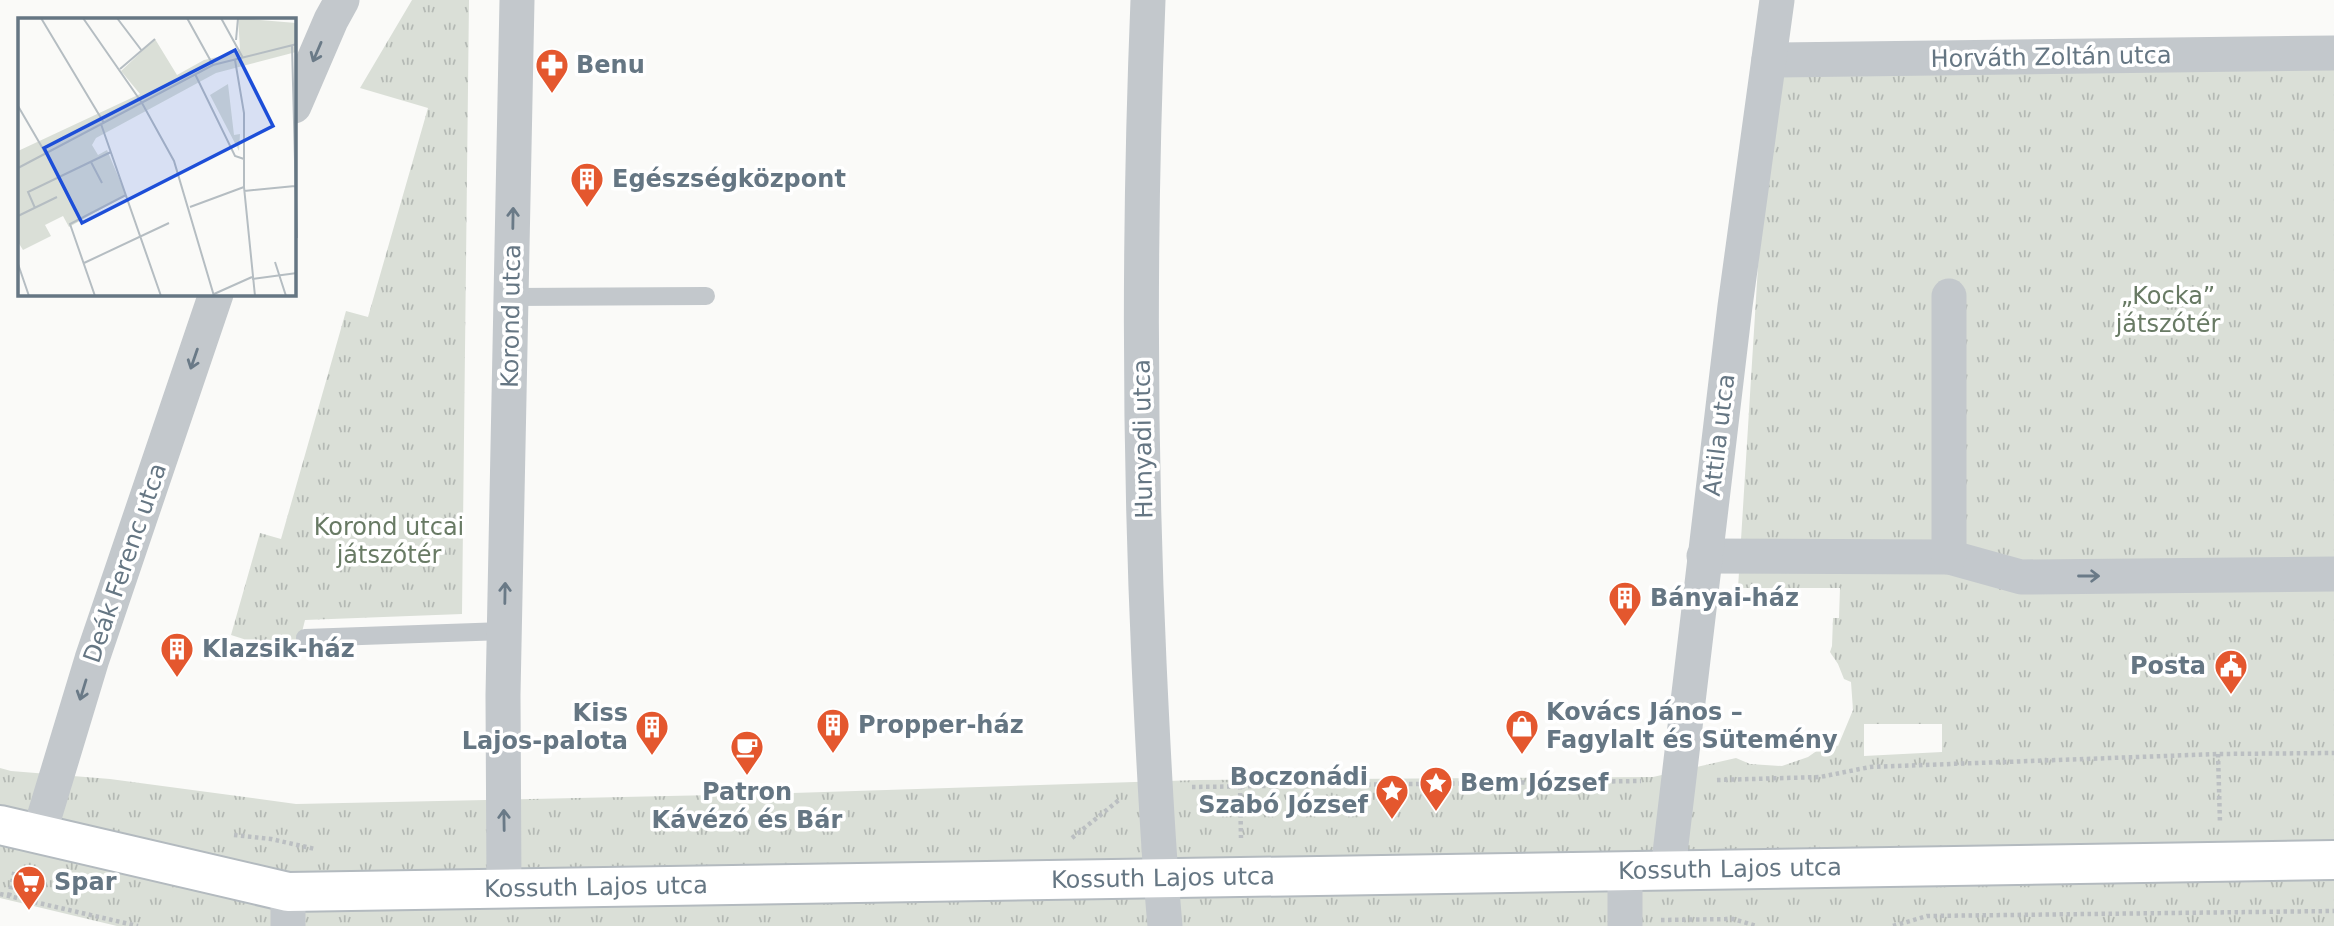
<svg xmlns="http://www.w3.org/2000/svg" width="2334" height="926" font-family="'DejaVu Sans',sans-serif">
<defs>
<pattern id="grass-tufts" width="24" height="20" patternUnits="userSpaceOnUse" patternTransform="scale(1.75)"><rect width="24" height="20" fill="#dadfd7"/><path d="M3 7l-1-3M5 7V3M7 7l1-3M15 17l-1-3M17 17v-4M19 17l1-3" fill="none" stroke="#b4b9b4"/></pattern>
</defs>
<rect width="100%" height="100%" fill="#fafaf8"/>
<g fill="url(#grass-tufts)" fill-rule="evenodd">
<path d="M 412,0 L 469,0 L 462,614 L 305,620 L 296,656 L 231,635 L 260,533 L 281,539 L 346,311 L 368,317 L 428,108 L 360,88 Z"/>
<path d="M 2334,39 L 2334,926 L 117,926 L 0,898 L 0,768 L 11,771 L 110,779 L 296,804 L 760,794 L 1198,780 L 1653,777 L 1736,758 L 1750,764 L 1782,766 L 1808,757 L 1818,750 L 1825,740 L 1838,746 L 1853,710 L 1851,682 L 1844,679 L 1838,664 L 1830,652 L 1832,646 L 1833,618 L 1839,618 L 1840,588 L 1738,588 L 1771,57 ZM 1864,724 L 1942,724 L 1942,752 L 1864,756 Z"/>
</g>
<g fill="none" stroke-linecap="round" stroke-linejoin="round">
<defs>
<path id="secondary" d="M 0,825 L 288,892 L 2334,860"/>
</defs>
<use href="#secondary" stroke="#b3babf" stroke-width="42"/>
<g stroke="#bbbfc2" stroke-width="4.5" stroke-dasharray="3.5 3.5" stroke-linecap="butt">
<path d="M 2218,754 L 2220,823"/>
<path d="M 1717,780 L 1820,777 L 1870,767 L 2218,754 L 2334,753"/>
<path d="M 1240,786 L 1241,838"/>
<path d="M 1192,787 L 1641,781"/>
<path d="M 234,835 L 271,839 L 315,849"/>
<path d="M 1072,838 L 1119,800"/>
<path d="M 0,894 L 138,926"/>
<path d="M 9,896 L 15,869"/>
<path d="M 1661,920 L 1733,919 L 1757,926"/>
<path d="M 1893,926 L 1927,916 L 2334,911"/>
</g>
<g stroke="#c3c8cc" stroke-width="18">
<path d="M 512,297 L 706,296"/>
<path d="M 305,638 L 504,631"/>
</g>
<g stroke="#c3c8cc" stroke-width="35">
<path d="M 1148,0 C 1139,221 1139,441 1149,662 C 1153,750 1157,838 1165,926"/>
<path d="M 1769,60 L 2334,53"/>
<path d="M 294,106 L 331,20 L 342,0"/>
<path d="M 1704,556 L 1949,557 L 2021,577 L 2334,574"/>
<path d="M 1949,557 L 1949,296"/>
<path d="M 39,834 L 92,659 L 216,294"/>
<path d="M 1668,870 L 1735,306 L 1777,0"/>
<path d="M 1625,871 L 1625,926"/>
<path d="M 504,888 L 503,695 L 517,0"/>
<path d="M 288,892 L 288,926"/>
</g>
<use href="#secondary" stroke="#fff" stroke-width="38"/>
</g>
<defs><path id="oneway-shaft" d="M-6 0H5M1.5-3L5.5 0L1.5 3" fill="none" stroke-width="1.6" stroke-linecap="round" stroke-linejoin="round" transform="scale(1.75)"/></defs>
<g stroke="#6a7a87">
<use href="#oneway-shaft" transform="translate(317 52) rotate(113)"/>
<use href="#oneway-shaft" transform="translate(513 218) rotate(-89)"/>
<use href="#oneway-shaft" transform="translate(194 359) rotate(109)"/>
<use href="#oneway-shaft" transform="translate(2089 576)"/>
<use href="#oneway-shaft" transform="translate(505 593) rotate(-89)"/>
<use href="#oneway-shaft" transform="translate(83 690) rotate(107)"/>
<use href="#oneway-shaft" transform="translate(504 820) rotate(-91)"/>
</g>
<defs>
<symbol id="pharmacy-pin" viewBox="-11 -11 22 30"><path d="M0 17L-7.5 6A9.5 9.5 0 1 1 7.5 6Z" fill="#e4572e" stroke="#fff"/><path d="M-2-6h4v4h4v4h-4v4h-4v-4h-4v-4h4Z" fill="#fff"/></symbol>
<symbol id="building-pin" viewBox="-11 -11 22 30"><path d="M0 17L-7.5 6A9.5 9.5 0 1 1 7.5 6Z" fill="#e4572e" stroke="#fff"/><path d="M-4-6H4V6H1V3H-1V6H-4ZM-2.5-4.3h1.7v1.8h-1.7ZM.8-4.3h1.7v1.8H.8ZM-2.5-1h1.7V.8h-1.7ZM.8-1h1.7V.8H.8Z" fill="#fff"/></symbol>
<symbol id="civic-pin" viewBox="-11 -11 22 30"><path d="M0 17L-7.5 6A9.5 9.5 0 1 1 7.5 6Z" fill="#e4572e" stroke="#fff"/><path d="M-.6-6.5H3V-4.5H.6V-3L4-1V1h2V6H-6V1h2V-1L-.6-3ZM-1.2 2.5V6h2.4V2.5Z" fill="#fff"/></symbol>
<symbol id="shop-pin" viewBox="-11 -11 22 30"><path d="M0 17L-7.5 6A9.5 9.5 0 1 1 7.5 6Z" fill="#e4572e" stroke="#fff"/><path d="M-5-2.5h2.3a2.7 3.5 0 0 1 5.4 0H5L5.5 6h-11ZM-1.5-2.5h3a1.5 2.3 0 0 0-3 0Z" fill="#fff"/></symbol>
<symbol id="cafe-pin" viewBox="-11 -11 22 30"><path d="M0 17L-7.5 6A9.5 9.5 0 1 1 7.5 6Z" fill="#e4572e" stroke="#fff"/><path d="M-5.5-4.5H6V0H3Q3 3.5 0 3.5H-2.5Q-5.5 3.5-5.5 0ZM3-3.2v2h1.7v-2ZM-6 4.5H4V6H-6Z" fill="#fff"/></symbol>
<symbol id="sight-pin" viewBox="-11 -11 22 30"><path d="M0 17L-7.5 6A9.5 9.5 0 1 1 7.5 6Z" fill="#e4572e" stroke="#fff"/><path d="M0-6L1.8-2.2L6-1.7L2.9 1.2L3.7 5.4L0 3.3L-3.7 5.4L-2.9 1.2L-6-1.7L-1.8-2.2Z" fill="#fff"/></symbol>
<symbol id="supermarket-pin" viewBox="-11 -11 22 30"><path d="M0 17L-7.5 6A9.5 9.5 0 1 1 7.5 6Z" fill="#e4572e" stroke="#fff"/><path d="M-6-5.5h2.5l.6 2H6L4.5 2H-2.5L-4.4-4H-6ZM-1.5 3.2a1.3 1.3 0 1 0 .1 0ZM3 3.2a1.3 1.3 0 1 0 .1 0Z" fill="#fff"/></symbol>
</defs>
<g fill-rule="evenodd">
<use href="#pharmacy-pin" x="533" y="46" width="38" height="52"/>
<use href="#building-pin" x="568" y="160" width="38" height="52"/>
<use href="#building-pin" x="1606" y="579" width="38" height="52"/>
<use href="#building-pin" x="158" y="630" width="38" height="52"/>
<use href="#civic-pin" x="2212" y="647" width="38" height="52"/>
<use href="#building-pin" x="814" y="706" width="38" height="52"/>
<use href="#shop-pin" x="1503" y="707" width="38" height="52"/>
<use href="#building-pin" x="633" y="708" width="38" height="52"/>
<use href="#cafe-pin" x="728" y="728" width="38" height="52"/>
<use href="#sight-pin" x="1417" y="764" width="38" height="52"/>
<use href="#sight-pin" x="1373" y="772" width="38" height="52"/>
<use href="#supermarket-pin" x="10" y="863" width="38" height="52"/>
</g>
<g text-anchor="middle" dominant-baseline="central" stroke-width="7" stroke-linejoin="round" paint-order="stroke">
<g font-size="24" fill="#657683" stroke="#fff">
<text transform="translate(2051 57) rotate(-1)">Horváth Zoltán utca</text>
<text transform="translate(511 316) rotate(-89)">Korond utca</text>
<text transform="translate(1719 435) rotate(-83)">Attila utca</text>
<text transform="translate(1143 439) rotate(-91)">Hunyadi utca</text>
<text transform="translate(125 563) rotate(-71)">Deák Ferenc utca</text>
<text transform="translate(1730 869) rotate(-1)">Kossuth Lajos utca</text>
<text transform="translate(1163 878) rotate(-1)">Kossuth Lajos utca</text>
<text transform="translate(596 887) rotate(-1)">Kossuth Lajos utca</text>
</g>
<g font-size="24" font-weight="bold" fill="#657683" stroke="#fff" text-anchor="start">
<text x="576" y="65">Benu</text>
<text x="612" y="179">Egészségközpont</text>
<text x="1650" y="598">Bányai-ház</text>
<text x="202" y="649">Klazsik-ház</text>
<text x="2206" y="666" text-anchor="end">Posta</text>
<text x="1546" y="712">Kovács János –<tspan x="1546" dy="28">Fagylalt és Sütemény</tspan></text>
<text x="628" y="713" text-anchor="end">Kiss<tspan x="628" dy="28">Lajos-palota</tspan></text>
<text x="858" y="725">Propper-ház</text>
<text x="1368" y="777" text-anchor="end">Boczonádi<tspan x="1368" dy="28">Szabó József</tspan></text>
<text x="1460" y="783">Bem József</text>
<text x="747" y="792" text-anchor="middle">Patron<tspan x="747" dy="28">Kávézó és Bár</tspan></text>
<text x="54" y="882">Spar</text>
</g>
<g font-size="24" fill="#687a64" stroke="#fff">
<text x="2168" y="296">„Kocka”<tspan x="2168" dy="28">játszótér</tspan></text>
<text x="389" y="527">Korond utcai<tspan x="389" dy="28">játszótér</tspan></text>
</g>
</g>
<g transform="translate(18 18)">
<rect width="278" height="278" fill="#fafaf8"/>
<path d="M 220,0 L 278,5 L 278,34 L 198,55 L 78,120 L 74,127 L 80,137 L 89,132 L 108,177 L 51,209 L 45,198 L 27,207 L 33,218 L 5,232 L 0,224 L 0,133 L 122,76 L 103,53 L 137,21 L 159,57 L 186,42 L 217,35 L 222,31 ZM 210,66 L 216,117 L 222,116 L 221,133 L 192,77 Z" fill="#dadfd7"/>
<path fill="none" stroke="#b5bdc2" stroke-width="2" d="M 23,0 L 86,105M 65,0 L 124,85 L 156,143 L 196,278M 99,0 L 124,33M 169,0 L 195,47M 203,0 L 225,40M 218,22 L 220,0M 274,27 L 279,220M 217,42 L 226,95 L 226,169 L 237,278M 102,51 L 137,21M 177,56 L 217,138 L 226,141M 0,88 L 28,136M 83,106 L 143,278M 73,144 L 84,165M 0,150 L 195,47 L 279,26M 226,173 L 277,168M 172,189 L 226,169M 17,190 L 10,174 L 93,134M 0,198 L 39,179M 257,244 L 268,278M 66,245 L 151,205M 0,246 L 11,278M 234,261 L 279,255M 196,276 L 234,259M 77,278 L 52,206 L 108,177"/>
<path fill="#1d4ed8" fill-opacity="0.15" stroke="#1d4ed8" stroke-width="3.5" d="M 217,32 L 255,108 L 64,205 L 26,130 Z"/>
<rect width="278" height="278" fill="none" stroke="#657683" stroke-width="3.5"/>
</g>
</svg>
